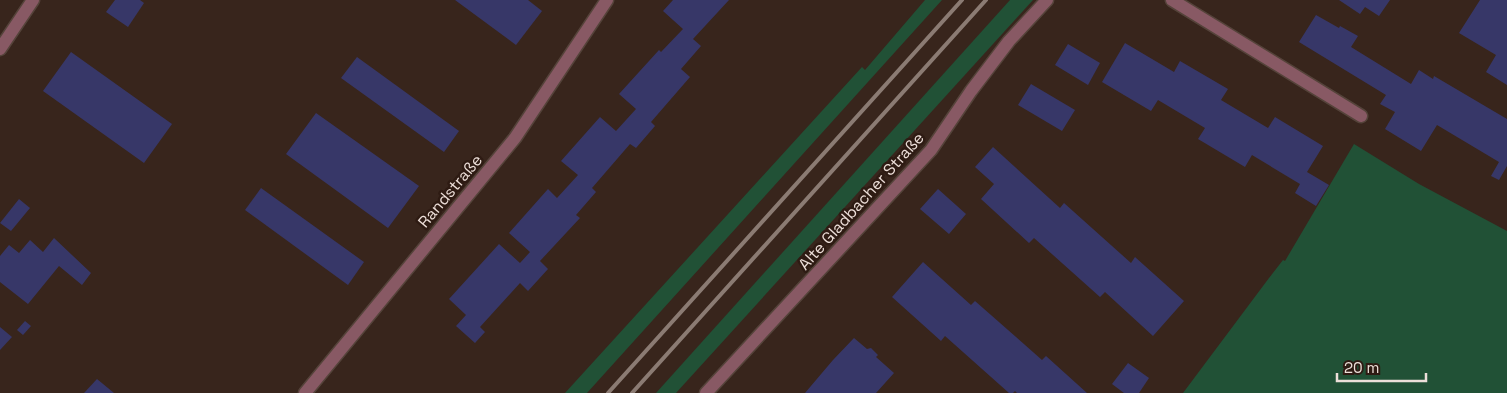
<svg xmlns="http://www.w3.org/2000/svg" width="1507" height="393" font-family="'Space Grotesk',sans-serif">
<rect width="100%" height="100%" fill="#38251c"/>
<g fill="#215136">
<path d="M 925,0 L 942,0 L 587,393 L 565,393 L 862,67 L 865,70 Z"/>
<path d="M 1010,0 L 1033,0 L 676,393 L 656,393 Z"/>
<path d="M 1354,144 L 1419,184 L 1507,231 L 1507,393 L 1183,393 L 1269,278 L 1283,260 L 1285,261 Z"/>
</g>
<g fill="#373768">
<path d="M 115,0 L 140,0 L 144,3 L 128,27 L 106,12 Z"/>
<path d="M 455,0 L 528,0 L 542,11 L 516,45 Z"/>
<path d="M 673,0 L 729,0 L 693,39 L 701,46 L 681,69 L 690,77 L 651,122 L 655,126 L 636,148 L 630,144 L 592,188 L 596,192 L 576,215 L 580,218 L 540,261 L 548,269 L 528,291 L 520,283 L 480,327 L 485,332 L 475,343 L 456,326 L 466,315 L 449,299 L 499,244 L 520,263 L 530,252 L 509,233 L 548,189 L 557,198 L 578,175 L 561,161 L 600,117 L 616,131 L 636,109 L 619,94 L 659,50 L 661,52 L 683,29 L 663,11 Z"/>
<path d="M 1339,0 L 1390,0 L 1379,16 L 1365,7 L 1360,14 Z"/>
<path d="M 1480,0 L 1507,0 L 1507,85 L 1486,72 L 1496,55 L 1459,33 Z"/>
<path d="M 1316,15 L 1339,28 L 1340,26 L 1358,36 L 1351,47 L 1411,84 L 1419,70 L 1433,79 L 1434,76 L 1507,119 L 1507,166 L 1499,180 L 1491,176 L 1499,162 L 1437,125 L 1421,151 L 1385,129 L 1395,112 L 1380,104 L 1386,95 L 1299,42 Z"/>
<path d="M 1125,43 L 1174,72 L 1180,61 L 1228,89 L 1221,100 L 1268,128 L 1275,117 L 1323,146 L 1307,172 L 1329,185 L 1316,206 L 1295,193 L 1300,184 L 1252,155 L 1245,167 L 1198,139 L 1205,128 L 1158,100 L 1151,111 L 1102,82 Z"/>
<path d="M 1068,44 L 1100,63 L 1088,85 L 1055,65 Z"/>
<path d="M 71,52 L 172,124 L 144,163 L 43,91 Z"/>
<path d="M 357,57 L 459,131 L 444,152 L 341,78 Z"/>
<path d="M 1031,84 L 1075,110 L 1062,131 L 1018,105 Z"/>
<path d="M 316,113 L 419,186 L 388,228 L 286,154 Z"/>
<path d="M 993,147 L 1060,208 L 1064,203 L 1131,263 L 1135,257 L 1184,301 L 1153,336 L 1105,292 L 1100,297 L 1034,238 L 1029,243 L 981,199 L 994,184 L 975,167 Z"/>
<path d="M 261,188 L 364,262 L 348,285 L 245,210 Z"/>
<path d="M 938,189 L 966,214 L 949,234 L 920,209 Z"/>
<path d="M 19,199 L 30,208 L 11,231 L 0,223 Z"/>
<path d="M 54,238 L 91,273 L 82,285 L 59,266 L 28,304 L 0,282 L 0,256 L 9,245 L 19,253 L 30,240 L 43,252 Z"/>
<path d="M 923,262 L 971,305 L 975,301 L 1042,360 L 1046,356 L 1087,393 L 1017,393 L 1015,391 L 1013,393 L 1009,393 L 945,336 L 941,341 L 892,297 Z"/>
<path d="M 25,321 L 31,326 L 23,335 L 17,330 Z"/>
<path d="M 0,327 L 12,337 L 0,350 Z"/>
<path d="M 854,338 L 867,349 L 871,348 L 878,355 L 876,357 L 894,373 L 876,393 L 805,393 L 833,360 Z"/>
<path d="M 1128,363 L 1149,378 L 1139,393 L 1124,393 L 1112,384 Z"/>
<path d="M 97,379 L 114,393 L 84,393 Z"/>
</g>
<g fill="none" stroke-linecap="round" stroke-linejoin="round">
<defs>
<g id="minor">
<path d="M 1172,0 L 1361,116"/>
<path d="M 0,49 L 33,0"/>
<path d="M 305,393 L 515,138 L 607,0"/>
<path d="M 706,393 L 931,150 L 971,91 L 1009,41 L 1047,0"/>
</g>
</defs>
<use href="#minor" stroke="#55433a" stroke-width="15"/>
<use href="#minor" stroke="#885964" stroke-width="12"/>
<g stroke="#8b7b73" stroke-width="4">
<path d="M 608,393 L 962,0"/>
<path d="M 632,393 L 986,0"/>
</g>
</g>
<g text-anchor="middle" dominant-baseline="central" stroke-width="5" stroke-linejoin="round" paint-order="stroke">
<g font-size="16" fill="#eddfd9" stroke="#2e1b13">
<text transform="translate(450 191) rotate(-50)">Randstraße</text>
<text transform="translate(861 201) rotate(-48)">Alte Gladbacher Straße</text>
</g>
</g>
<path d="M1337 373v8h89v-8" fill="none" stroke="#eddfd9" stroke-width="2.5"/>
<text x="1344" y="373" font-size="15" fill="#eddfd9" stroke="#2e1b13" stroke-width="4" paint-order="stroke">20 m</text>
</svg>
